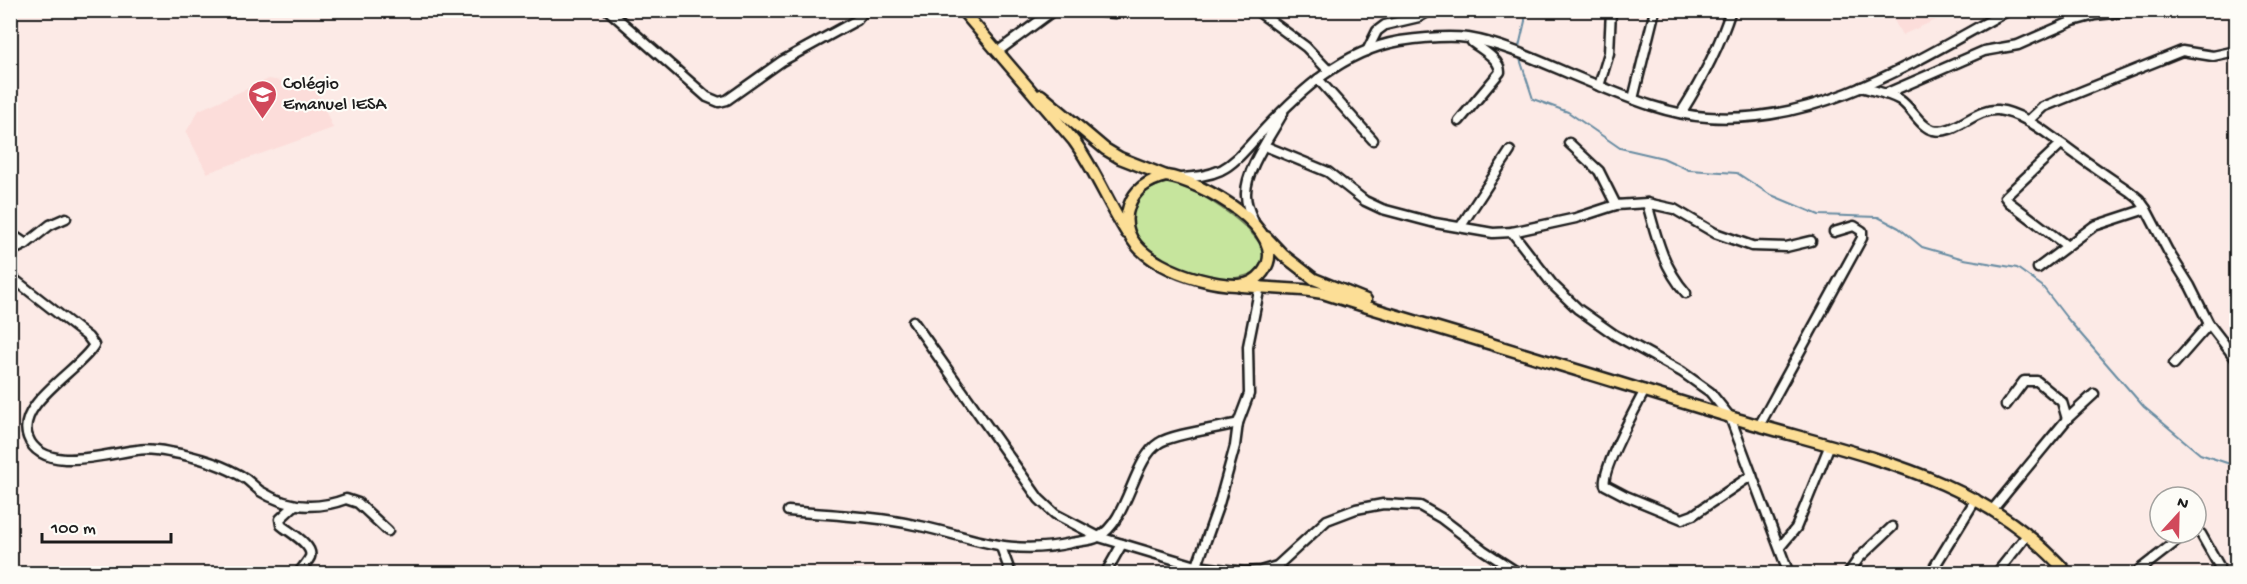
<svg xmlns="http://www.w3.org/2000/svg" width="2247" height="584" font-family="'Gochi Hand',sans-serif">
<rect width="100%" height="100%" fill="#fceae6"/>
<filter id="ink" filterUnits="userSpaceOnUse"><feTurbulence type="fractalNoise" baseFrequency=".0167" numOctaves="2"/><feDisplacementMap in="SourceGraphic" scale="12" xChannelSelector="R" yChannelSelector="G"/><feConvolveMatrix kernelMatrix="1 2 1 2 8 2 1 2 1" color-interpolation-filters="sRGB"/></filter>
<g filter="url(#ink)">
<g fill="#fcddda">
<path d="M 1889,11 L 1956,11 L 1902,35 Z"/>
<path d="M 269,79 L 315,87 L 333,128 L 207,173 L 186,132 L 199,110 Z"/>
</g>
<path fill="#c6e59d" stroke="#71805c" stroke-width="1.5" d="M 1167,183 C 1193,185 1242,219 1258,241 C 1279,271 1240,281 1217,278 C 1186,273 1119,248 1135,206 C 1141,192 1153,186 1167,183 Z"/>
<g fill="none" stroke-linecap="round" stroke-linejoin="round">
<g stroke="#688ca2" stroke-width="2">
<path d="M 1518,51 L 1525,21 L 1525,10"/>
<path d="M 1519,56 L 1533,99 L 1568,112 L 1620,148 L 1663,158 L 1689,170 L 1737,173 L 1769,194 L 1819,215 L 1878,217 L 1899,228 L 1922,247 L 1964,259 L 2017,268 L 2042,286 L 2066,317 L 2144,407 L 2200,454 L 2236,466"/>
</g>
<defs>
<g id="minor">
<path d="M 608,10 L 707,97 L 719,102 L 727,100 L 782,61 L 857,20 L 865,10"/>
<path d="M 1083,10 L 1115,13 L 1123,10"/>
<path d="M 1256,10 L 1306,47 L 1328,70"/>
<path d="M 1367,51 L 1377,31 L 1385,25 L 1419,17 L 1431,10"/>
<path d="M 997,52 L 1054,10"/>
<path d="M 1318,79 L 1373,140"/>
<path d="M 1599,86 L 1609,53 L 1611,10"/>
<path d="M 1861,87 C 1873,91 1889,93 1900,100 C 1912,108 1920,127 1933,130 C 1955,136 1975,108 1998,110 C 2022,113 2043,131 2062,144 C 2084,161 2107,176 2129,191 L 2139,199 L 2146,209 L 2168,251 L 2190,286 L 2209,324 L 2236,359"/>
<path d="M 1885,94 L 1984,51 L 2018,45 L 2073,21 L 2095,15 L 2143,10"/>
<path d="M 1633,99 L 1655,10"/>
<path d="M 1681,113 C 1702,80 1719,48 1731,10"/>
<path d="M 1459,121 L 1500,72 C 1500,59 1481,49 1472,42"/>
<path d="M 2028,121 L 2043,107 L 2182,51 L 2213,56 L 2236,51"/>
<path d="M 1569,143 L 1599,171 L 1616,205"/>
<path d="M 2061,144 L 2005,197 L 2009,202 L 2067,246"/>
<path d="M 1265,146 L 1328,172 L 1365,201 L 1382,209 L 1435,223 L 1493,233 L 1512,232 L 1576,218 L 1616,205 L 1647,203 L 1674,209 L 1715,233 L 1752,246 L 1786,247 L 1811,241"/>
<path d="M 1181,178 C 1195,177 1208,176 1221,170 C 1237,162 1248,146 1261,133 C 1299,92 1342,51 1400,41 C 1421,38 1446,35 1468,38 C 1511,45 1557,70 1597,85 C 1631,99 1670,115 1707,117 C 1817,126 1916,61 2009,10"/>
<path d="M 1647,203 C 1656,236 1663,267 1686,293"/>
<path d="M 1254,222 C 1250,213 1246,205 1246,195 C 1245,170 1271,135 1283,113"/>
<path d="M 1461,226 L 1510,151"/>
<path d="M 1512,232 L 1553,285 L 1578,309 L 1615,335 L 1682,372 L 1710,392 L 1730,417 L 1789,574"/>
<path d="M 10,233 L 26,244"/>
<path d="M 10,252 L 26,244 L 50,225 L 66,218"/>
<path d="M 2038,268 L 2094,226 L 2146,209"/>
<path d="M 10,276 L 88,337 L 94,345 C 80,370 15,404 28,437 C 42,475 109,453 137,450 C 147,448 159,450 169,452 C 194,456 224,465 246,479 C 251,483 255,487 260,491 C 287,508 317,510 346,499 L 358,503 L 388,531"/>
<path d="M 913,321 L 1039,499 L 1055,514 L 1099,537 L 1196,566 L 1244,572 L 1260,571 L 1277,566 L 1327,520 L 1356,509 L 1383,504 L 1420,506 L 1441,518 L 1483,550 L 1520,574"/>
<path d="M 2174,364 L 2209,324"/>
<path d="M 1645,390 C 1636,407 1601,471 1605,485 L 1626,496 L 1682,519 L 1693,515 L 1752,475"/>
<path d="M 2006,405 L 2024,381 L 2037,381 L 2062,402 L 2067,419"/>
<path d="M 1759,426 L 1862,238 L 1862,231 L 1854,226 L 1834,232"/>
<path d="M 294,506 L 280,519 L 281,525 C 289,532 314,545 310,557 C 307,563 302,568 298,574"/>
<path d="M 1993,509 L 2067,419 L 2094,394"/>
<path d="M 788,511 C 831,515 874,516 915,525 C 975,537 1007,557 1071,543 C 1079,541 1091,541 1098,537 C 1128,522 1133,459 1159,443 C 1172,434 1220,428 1238,423"/>
<path d="M 2196,531 L 2201,534 L 2219,566 L 2217,574"/>
<path d="M 1001,547 L 1011,574"/>
<path d="M 1780,547 L 1796,528 L 1829,447"/>
<path d="M 1277,566 L 1285,574"/>
<path d="M 1105,574 L 1122,544"/>
<path d="M 1194,574 L 1219,504 L 1235,446 L 1238,423 L 1249,394 L 1248,346 L 1260,286"/>
<path d="M 1848,574 L 1859,558 L 1892,527"/>
<path d="M 1930,574 L 1976,499"/>
<path d="M 1996,574 L 2027,535"/>
<path d="M 2134,574 L 2187,533"/>
</g>
<g id="major">
<path d="M 962,10 L 1074,141 C 1095,170 1108,203 1127,233"/>
<path d="M 1041,95 L 1105,149 L 1120,158 L 1166,176"/>
<path d="M 1166,176 C 1198,180 1294,231 1263,272 C 1256,281 1247,286 1235,285 C 1197,284 1111,257 1129,206 C 1135,188 1149,180 1166,176 Z"/>
<path d="M 1266,237 L 1283,255 L 1314,279 L 1366,300"/>
<path d="M 1241,286 L 1303,290 L 1323,293 C 1378,311 1433,326 1488,343 C 1568,367 1647,392 1727,416 C 1849,454 1979,471 2068,574"/>
</g>
</defs>
<use href="#minor" stroke="#1c1c1c" stroke-width="13"/>
<use href="#major" stroke="#1c1c1c" stroke-width="15"/>
<use href="#minor" stroke="#fdfcf7" stroke-width="8"/>
<use href="#major" stroke="#fcde96" stroke-width="10"/>
</g>
</g>
<defs>
<symbol id="school-pin" viewBox="-11 -11 22 30"><path d="M0 17L-7.5 6A9.5 9.5 0 1 1 7.5 6Z" fill="#d1495b" stroke="#fdfcf7"/><path d="M0-5L7-2L0 1L-7-2ZM-4 1L0 2.5L4 1V4Q0 6-4 4Z" fill="#fff"/></symbol>
</defs>
<g fill-rule="evenodd">
<use href="#school-pin" x="246" y="78" width="33" height="45"/>
</g>
<g text-anchor="middle" dominant-baseline="central" stroke-width="4.5" stroke-linejoin="round" paint-order="stroke">
<g font-size="18" fill="#1c1c1c" stroke="#fdfcf7" text-anchor="start">
<text x="283" y="84">Colégio<tspan x="283" dy="21">Emanuel IESA</tspan></text>
</g>
</g>
<rect width="2247" height="584" fill="none" stroke="#fdfcf7" stroke-width="36"/>
<rect x="18" y="18" width="2211" height="548" fill="none" stroke="#1c1c1c" stroke-width="2" filter="url(#ink)"/>
<g transform="translate(2178 515) rotate(22)"><circle r="28" fill="#fdfcf7" stroke="#a3a29f" stroke-width="1.5"/>
<path d="M0-4.5L10 22L0 15L-10 22Z" fill="#d1495b"/>
<text y="-9" font-size="16" font-weight="bold" text-anchor="middle" fill="#1c1c1c">N</text>
</g>
<path d="M42 533v9h129v-9" fill="none" stroke="#1c1c1c" stroke-width="3"/>
<text x="51" y="533" font-size="18" fill="#1c1c1c" stroke="#fdfcf7" stroke-width="4.5" paint-order="stroke">100 m</text>
</svg>
